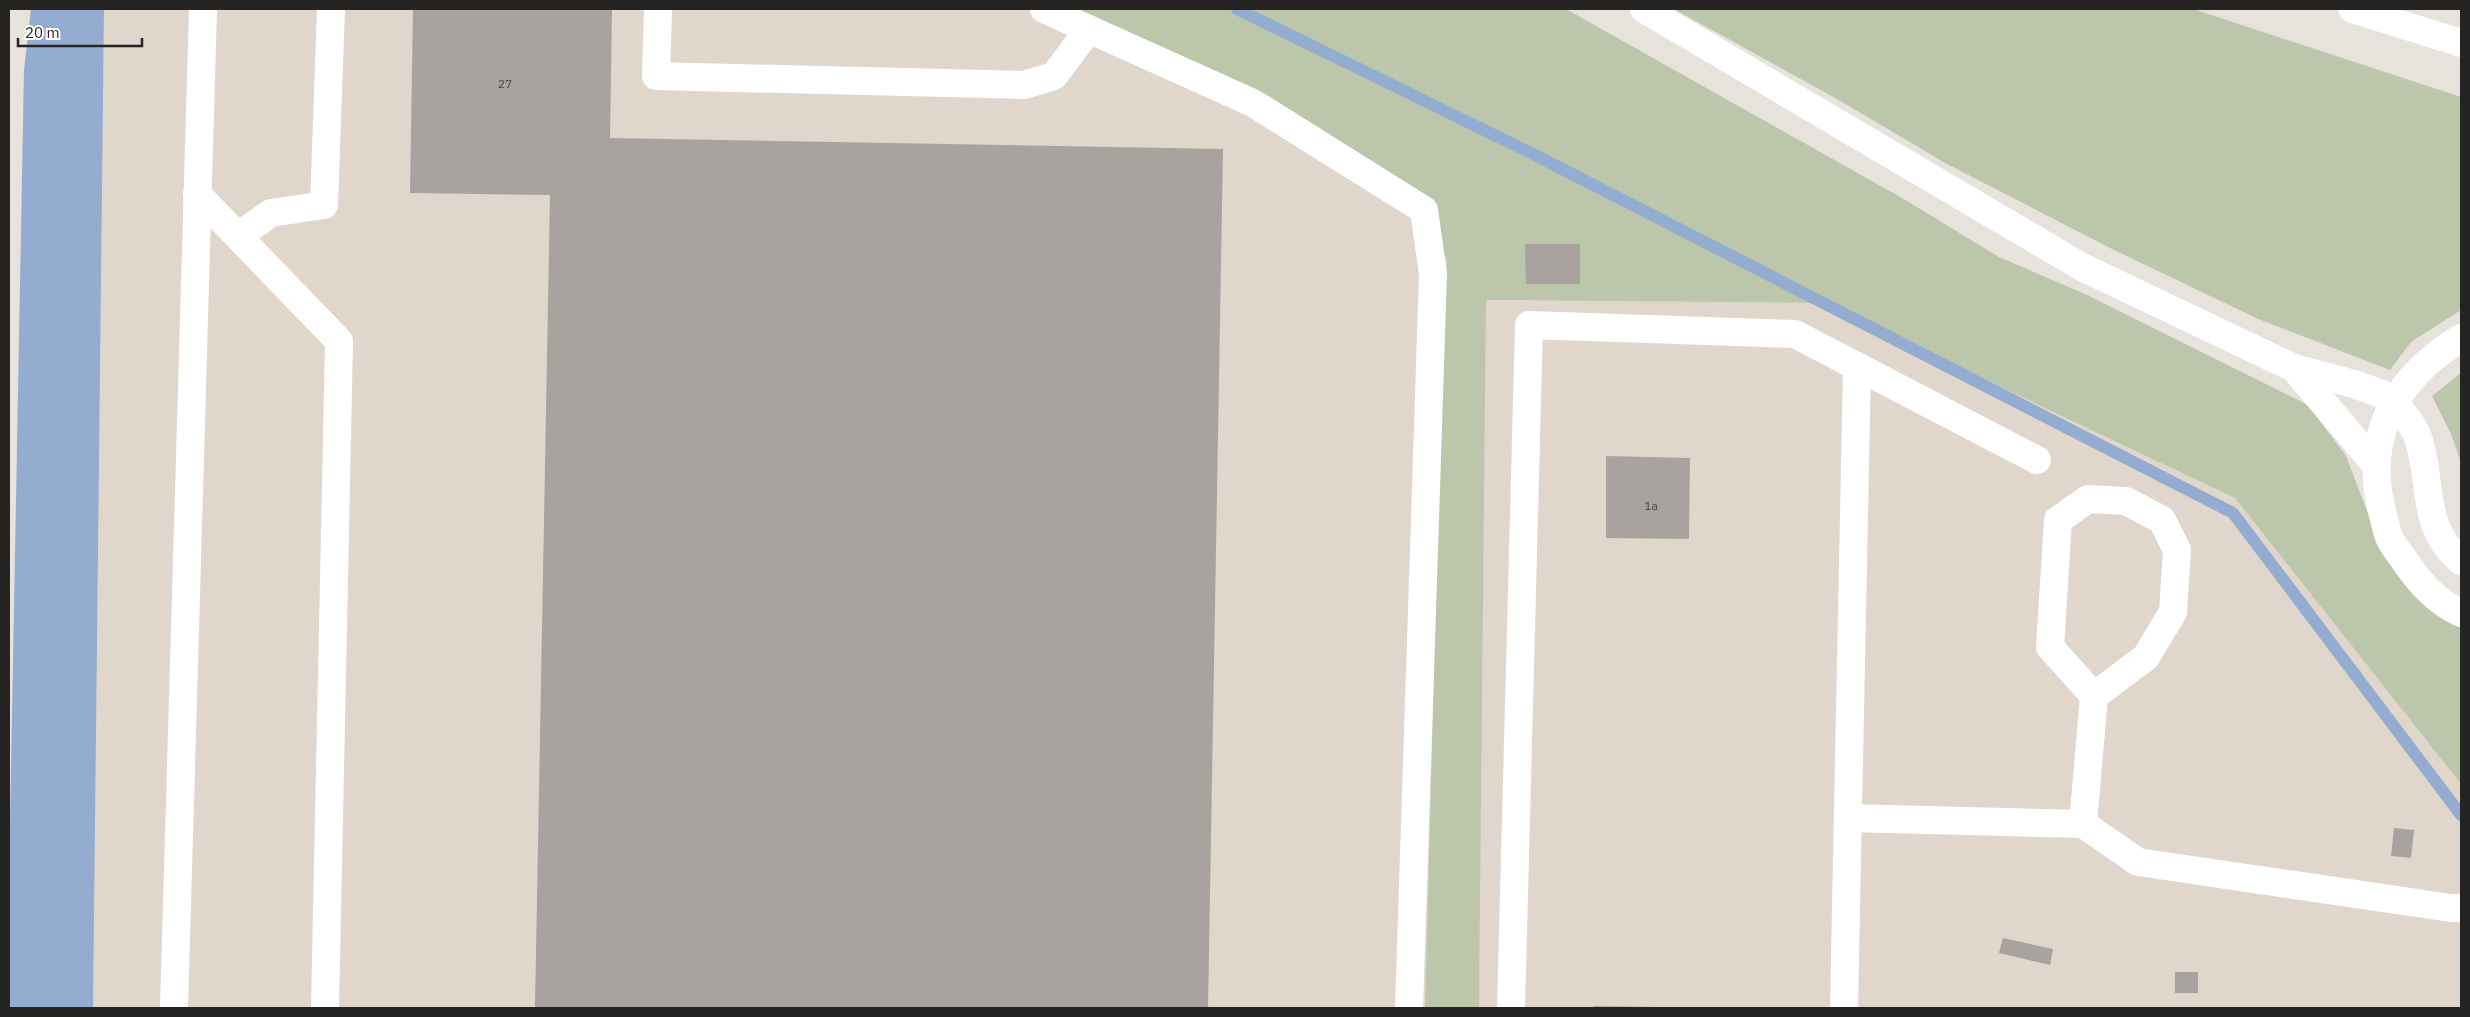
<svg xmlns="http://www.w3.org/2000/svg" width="2470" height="1017" font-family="'IBM Plex Sans',sans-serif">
<rect width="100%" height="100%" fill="#e7e2dc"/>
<g fill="#e0d6cb">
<path d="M 104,9 L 1066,9 L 1366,172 L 1431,230 L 1447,260 L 1444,290 L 1425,1008 L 93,1008 Z"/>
<path d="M 1486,300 L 1823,303 L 2235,498 L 2461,784 L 2461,1008 L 1479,1008 Z"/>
</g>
<g fill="#bcc6ab">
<path d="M 1066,9 L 1566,9 L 1902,198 L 1999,257 L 2087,295 L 2308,405 L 2346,456 L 2385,558 L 2439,615 L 2461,628 L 2461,784 L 2235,498 L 1823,303 L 1486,300 L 1479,1008 L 1425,1008 L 1444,290 L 1447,260 L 1431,230 L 1409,197 Z"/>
<path d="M 1674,9 L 2193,9 L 2461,97 L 2461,310 L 2411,342 L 2390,370 L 2256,318 L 2110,248 L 1947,164 L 1837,99 Z"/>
<path d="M 2461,373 L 2461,462 L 2451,434 L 2432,396 Z"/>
</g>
<path fill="#94acd0" d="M 31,9 L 104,9 L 93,1008 L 9,1008 L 9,876 L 24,70 Z"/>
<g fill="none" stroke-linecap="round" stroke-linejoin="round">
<path stroke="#94acd0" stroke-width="12" d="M 1237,9 L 1533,154 L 2233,513 L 2461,815"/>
</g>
<g fill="#a8a39e">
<path d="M 413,9 L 612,9 L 610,138 L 1223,149 L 1208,1008 L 535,1008 L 550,195 L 410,193 Z"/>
<path d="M 1525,244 L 1580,244 L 1580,284 L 1526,284 Z"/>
<path d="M 1606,456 L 1690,458 L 1689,539 L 1606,538 Z"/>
<path d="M 2394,828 L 2414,830 L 2411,858 L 2391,856 Z"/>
<path d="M 2003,938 L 2053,949 L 2050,965 L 1999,953 Z"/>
<rect x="2175" y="972" width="23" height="21"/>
<path d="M 1593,1006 L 1661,1007 L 1661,1008 L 1594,1008 Z"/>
</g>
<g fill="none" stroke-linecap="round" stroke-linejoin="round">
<g stroke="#fff" stroke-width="28">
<path d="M 658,9 L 656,76 L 1024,85 L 1054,76 L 1089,29"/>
<path d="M 1044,9 L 1253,103 L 1424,210 L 1433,274 L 1409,1008"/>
<path d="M 197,194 L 339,341 L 325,1008"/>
<path d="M 238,236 L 271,213 L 324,205 L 331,9"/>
<path d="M 2094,696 L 2146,657 L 2173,612 L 2177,550 L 2162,520 L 2126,501 L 2088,499 L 2058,520 L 2050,647 L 2094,696 L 2083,824 L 2138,862 L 2451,908 L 2461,908"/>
<path d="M 1848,818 L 2083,824"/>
<path d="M 174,1008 L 203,9"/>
<path d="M 1511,1008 L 1529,325 L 1795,334 L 2037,460"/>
<path d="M 1844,1008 L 1857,366"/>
</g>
<g stroke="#fff" stroke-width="28">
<path d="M 2461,338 C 2396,378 2363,435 2382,511 C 2384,519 2386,529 2389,537 C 2392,545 2399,552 2404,560 C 2419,582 2436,602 2461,613"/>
<path d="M 2394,403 C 2404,415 2415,426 2419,441 C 2433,485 2420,526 2461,561"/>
</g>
<g stroke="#fff" stroke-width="28">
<path d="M 1644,9 L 2082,267 L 2294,368 L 2354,384 L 2382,394 L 2394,403"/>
<path d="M 2352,9 L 2461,43"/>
<path d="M 2294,368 L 2375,464"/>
</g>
</g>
<g text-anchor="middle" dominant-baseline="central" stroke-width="4" stroke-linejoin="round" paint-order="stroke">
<g font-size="12" fill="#464441">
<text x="505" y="83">27</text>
<text x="1651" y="505">1a</text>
</g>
</g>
<rect width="2470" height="1017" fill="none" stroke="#262422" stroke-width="20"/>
<path d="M18 38v8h124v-8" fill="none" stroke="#262422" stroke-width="2.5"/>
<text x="25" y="38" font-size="15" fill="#262422" stroke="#ffffff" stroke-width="4" paint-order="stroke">20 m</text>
</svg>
